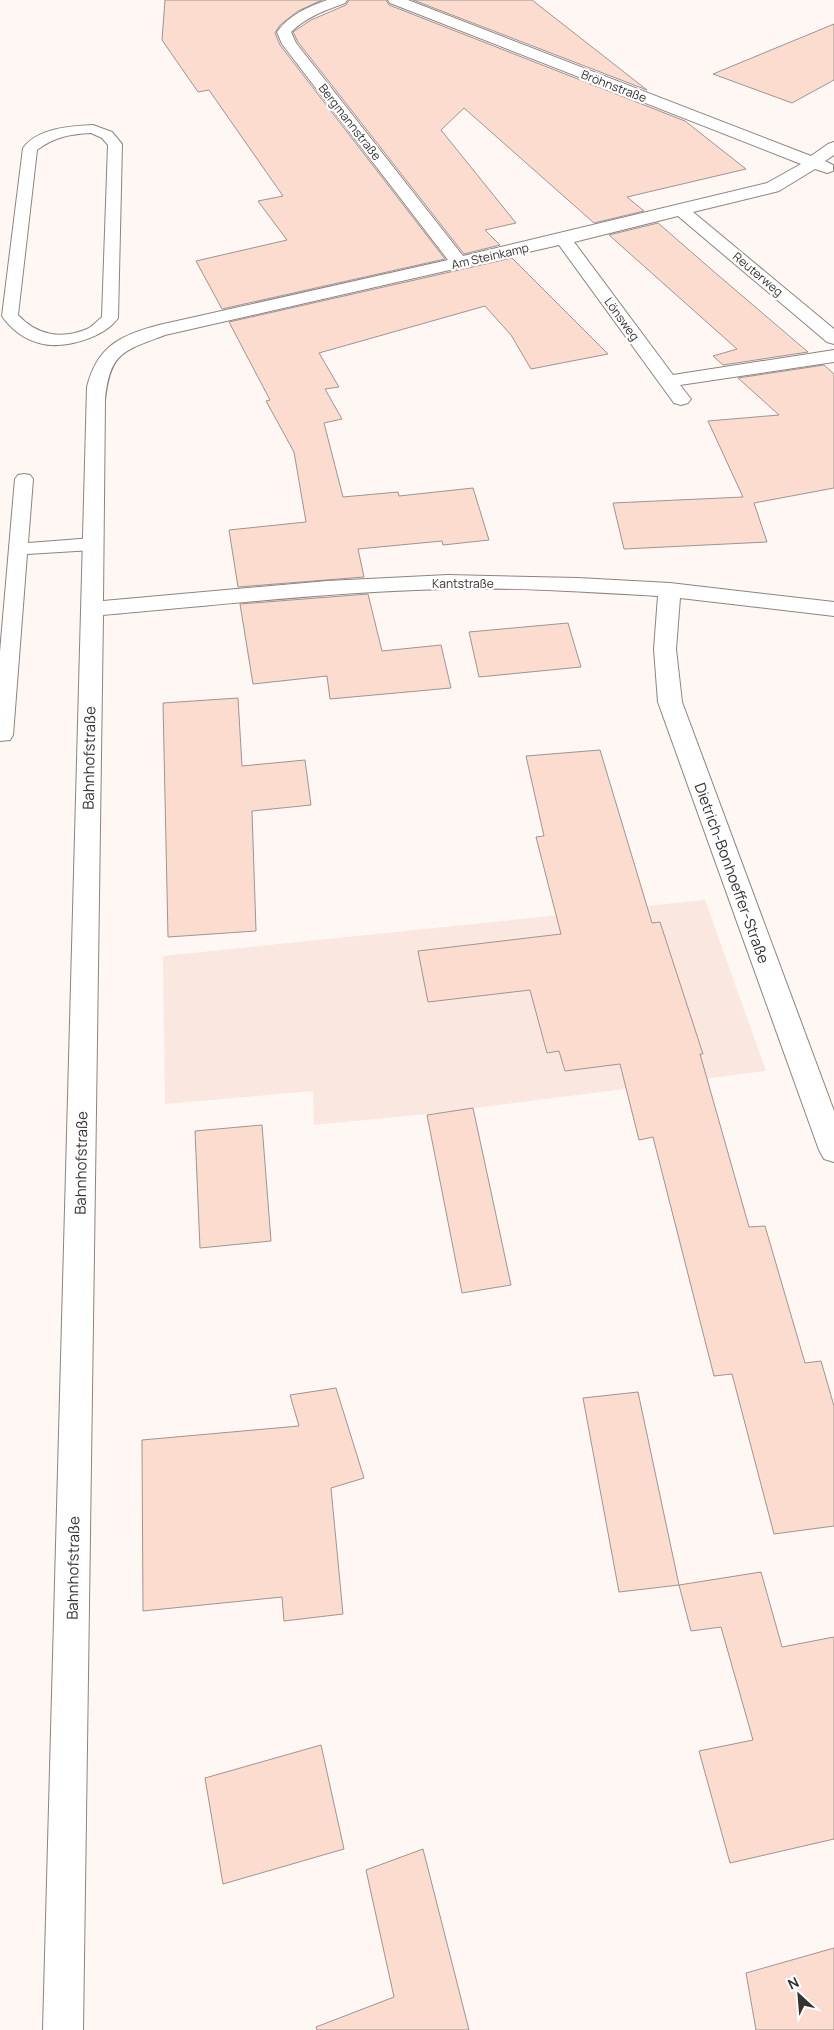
<svg xmlns="http://www.w3.org/2000/svg" width="834" height="2030" font-family="Manrope,sans-serif">
<rect width="100%" height="100%" fill="#fff7f4"/>
<path fill="#fae8e0" d="M 705,900 L 766,1071 L 427,1114 L 314,1125 L 313,1091 L 165,1104 L 163,956 Z"/>
<g fill="#fbdccf" stroke="#9e9591">
<path d="M 165,0 L 322,0 L 298,11 L 280,25 L 275,33 L 280,45 L 445,259 L 222,309 L 196,261 L 287,240 L 258,201 L 283,196 L 209,90 L 198,92 L 162,40 Z"/>
<path d="M 349,0 L 386,0 L 389,5 L 685,121 L 746,169 L 627,197 L 644,211 L 594,223 L 464,108 L 441,130 L 516,223 L 485,230 L 500,245 L 464,254 L 298,42 L 293,32 L 311,20 L 346,5 Z"/>
<path d="M 413,0 L 532,0 L 647,90 Z"/>
<path d="M 834,24 L 834,80 L 792,103 L 713,74 Z"/>
<path d="M 658,223 L 712,270 L 808,352 L 723,365 L 713,356 L 737,349 L 609,235 Z"/>
<path d="M 512,258 L 608,354 L 531,369 L 511,335 L 485,306 L 319,353 L 339,387 L 325,389 L 342,419 L 324,423 L 343,497 L 398,492 L 399,496 L 473,488 L 489,540 L 443,545 L 442,541 L 358,549 L 364,577 L 238,587 L 229,530 L 306,522 L 294,452 L 266,401 L 270,400 L 229,322 Z"/>
<path d="M 824,365 L 834,374 L 834,488 L 754,503 L 767,542 L 624,549 L 613,503 L 743,497 L 708,421 L 779,415 L 738,378 Z"/>
<path d="M 368,594 L 382,651 L 441,645 L 451,688 L 330,699 L 327,676 L 253,684 L 240,604 Z"/>
<path d="M 568,623 L 581,667 L 479,677 L 469,632 Z"/>
<path d="M 238,698 L 242,766 L 305,760 L 311,805 L 252,811 L 256,931 L 168,937 L 163,703 Z"/>
<path d="M 600,750 L 652,923 L 660,922 L 703,1054 L 700,1054 L 749,1227 L 765,1226 L 805,1363 L 821,1361 L 834,1406 L 834,1526 L 774,1534 L 732,1374 L 714,1376 L 653,1137 L 639,1140 L 620,1064 L 565,1071 L 559,1051 L 547,1053 L 530,990 L 428,1002 L 418,951 L 561,934 L 536,837 L 544,836 L 526,756 Z"/>
<path d="M 473,1108 L 511,1285 L 462,1293 L 427,1115 Z"/>
<path d="M 262,1125 L 271,1241 L 200,1248 L 195,1131 Z"/>
<path d="M 336,1388 L 364,1478 L 331,1488 L 343,1614 L 284,1621 L 282,1597 L 143,1611 L 142,1440 L 299,1426 L 290,1395 Z"/>
<path d="M 638,1392 L 679,1585 L 619,1592 L 583,1398 Z"/>
<path d="M 761,1572 L 782,1647 L 834,1637 L 834,1839 L 730,1863 L 699,1751 L 753,1740 L 721,1627 L 691,1631 L 679,1585 Z"/>
<path d="M 321,1745 L 344,1849 L 223,1884 L 205,1778 Z"/>
<path d="M 423,1849 L 469,2030 L 317,2030 L 316,2027 L 394,1997 L 366,1870 Z"/>
<path d="M 834,1948 L 834,2030 L 756,2030 L 746,1973 Z"/>
</g>
<g fill="none" stroke-linecap="round" stroke-linejoin="round">
<defs>
<g id="service">
<path d="M 93,125 L 112,132 L 122,144 L 118,318 C 104,338 63,350 39,343 C 24,339 11,329 2,316 L 23,148 C 38,128 70,126 93,125 ZM 91,133 L 102,138 L 108,145 L 102,317 C 97,321 92,327 87,329 C 62,340 36,335 18,315 L 37,150 C 54,137 70,134 91,133 Z"/>
<path d="M 24,474 L 30,475 L 33,479 L 28,543 L 93,538 L 99,540 L 102,544 L 99,548 L 93,550 L 27,554 L 13,735 L 10,740 L 0,741 L 0,652 L 15,479 L 18,475 Z"/>
</g>
<path id="minor" d="M 327,0 L 347,0 L 345,3 C 326,10 306,17 291,32 L 296,43 L 463,256 L 767,183 L 801,164 L 390,3 L 388,0 L 408,0 L 811,156 L 828,144 L 834,142 L 834,155 L 825,161 L 833,165 L 833,171 L 827,173 L 815,169 L 779,191 L 693,212 L 834,329 L 834,344 L 827,342 L 678,216 L 574,242 L 673,375 L 834,350 L 834,362 L 680,385 L 691,399 L 688,403 L 681,405 L 674,403 L 559,245 L 165,335 C 124,351 110,351 105,400 L 103,601 L 327,581 L 448,575 L 578,578 L 670,583 L 834,602 L 834,616 L 680,598 L 676,649 L 682,702 L 834,1111 L 834,1162 L 824,1159 L 819,1150 L 658,702 L 654,649 L 658,596 C 588,592 517,587 446,589 C 331,592 217,605 103,615 L 83,2030 L 43,2030 L 87,387 C 97,346 121,335 159,325 L 448,260 L 282,44 L 277,32 C 289,15 308,7 327,0 Z"/>
</defs>
<use href="#service" stroke="#8d8480" stroke-width="2"/>
<use href="#minor" stroke="#8d8480" stroke-width="2"/>
<use href="#service" fill="#fff" fill-rule="evenodd"/>
<use href="#minor" fill="#fff" fill-rule="evenodd"/>
</g>
<g text-anchor="middle" dominant-baseline="central" stroke-width="4.5" stroke-linejoin="round" paint-order="stroke">
<g font-size="12" fill="#363230" stroke="#fff">
<text transform="translate(614 86) rotate(21)">Bröhnstraße</text>
<text transform="translate(350 122) rotate(52)">Bergmannstraße</text>
<text transform="translate(490 256) rotate(-13)">Am Steinkamp</text>
<text transform="translate(758 274) rotate(40)">Reuterweg</text>
<text transform="translate(622 319) rotate(54)">Lönsweg</text>
<text x="463" y="583">Kantstraße</text>
</g>
<g font-size="15" fill="#363230" stroke="#fff">
<text transform="translate(89 758) rotate(-89)">Bahnhofstraße</text>
<text transform="translate(732 873) rotate(70)">Dietrich-Bonhoeffer-Straße</text>
<text transform="translate(81 1163) rotate(-89)">Bahnhofstraße</text>
<text transform="translate(73 1568) rotate(-89)">Bahnhofstraße</text>
</g>
</g>
<g transform="translate(799 1995) rotate(334)" stroke="#ffffff" stroke-width="4" paint-order="stroke">
<path d="M0-4L9 19L0 12L-9 19Z" fill="#363230"/>
<text y="-8" font-size="14" font-weight="bold" text-anchor="middle" fill="#363230">N</text>
</g>
</svg>
